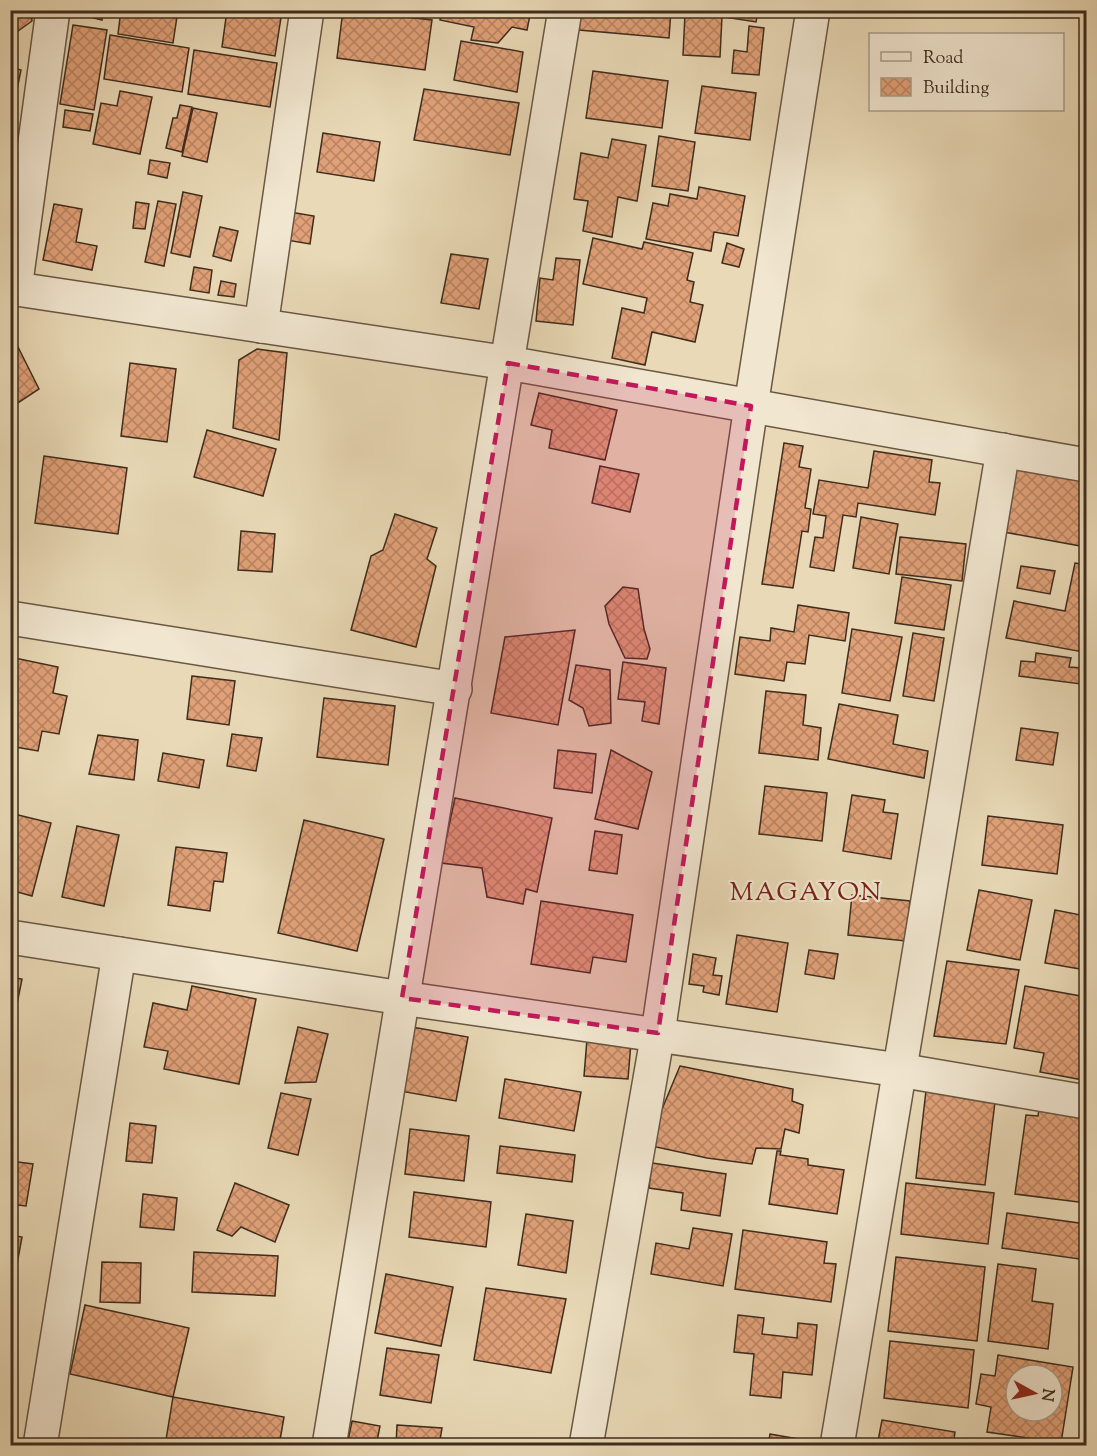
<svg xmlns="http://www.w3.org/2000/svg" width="1097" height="1456" font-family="'Sorts Mill Goudy',serif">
<defs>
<pattern id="building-cross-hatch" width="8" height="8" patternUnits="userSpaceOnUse" patternTransform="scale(1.5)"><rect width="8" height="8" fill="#e1a178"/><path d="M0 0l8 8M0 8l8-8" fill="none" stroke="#b88362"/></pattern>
</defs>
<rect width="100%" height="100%" fill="#e9d9b6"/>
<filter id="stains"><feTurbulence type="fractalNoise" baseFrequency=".00333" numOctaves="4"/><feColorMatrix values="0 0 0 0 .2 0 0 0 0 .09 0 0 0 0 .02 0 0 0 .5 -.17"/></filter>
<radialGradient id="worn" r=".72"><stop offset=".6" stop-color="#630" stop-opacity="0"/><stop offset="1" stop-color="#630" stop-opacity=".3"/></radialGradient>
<g fill="url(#building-cross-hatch)" stroke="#3e2c1d" stroke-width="1.5" fill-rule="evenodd">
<path d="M 10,10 L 31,10 L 32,21 L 14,34 L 10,32 Z"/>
<path d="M 73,10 L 104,10 L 102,20 L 73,13 Z"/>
<path d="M 121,10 L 178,10 L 173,43 L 118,34 Z"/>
<path d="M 227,10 L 282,11 L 275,56 L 222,47 Z"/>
<path d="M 343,10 L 432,20 L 425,70 L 337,58 Z"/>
<path d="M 442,10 L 531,10 L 527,30 L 512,27 L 498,43 L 471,40 L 474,27 L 440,20 Z"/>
<path d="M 581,10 L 671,10 L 669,38 L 579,30 Z"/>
<path d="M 706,10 L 758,10 L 756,22 L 706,14 Z"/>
<path d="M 685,14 L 722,16 L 720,57 L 683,55 Z"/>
<path d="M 73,25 L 107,30 L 94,110 L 60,104 Z"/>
<path d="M 749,26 L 764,28 L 759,75 L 732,73 L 734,50 L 747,52 Z"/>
<path d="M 110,35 L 189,48 L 182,92 L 104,79 Z"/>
<path d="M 461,41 L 523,52 L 517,92 L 454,80 Z"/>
<path d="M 194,50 L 277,63 L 270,107 L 188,94 Z"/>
<path d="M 10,67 L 21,70 L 14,104 L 10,104 Z"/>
<path d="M 593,71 L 668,81 L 662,128 L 586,118 Z"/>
<path d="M 702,86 L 756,93 L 750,140 L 695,133 Z"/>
<path d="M 424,89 L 519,103 L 510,155 L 414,140 Z"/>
<path d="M 120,91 L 152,97 L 140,154 L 93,144 L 101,103 L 117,106 Z"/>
<path d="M 180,105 L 192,107 L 182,152 L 166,148 L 173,118 L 177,118 Z"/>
<path d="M 193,108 L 217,113 L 207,162 L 182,156 Z"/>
<path d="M 65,110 L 93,114 L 90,131 L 63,127 Z"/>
<path d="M 323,133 L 380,142 L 374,181 L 317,172 Z"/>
<path d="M 659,136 L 695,142 L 688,191 L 652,186 Z"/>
<path d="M 612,139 L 646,145 L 637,201 L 618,197 L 612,237 L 583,231 L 588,201 L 574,199 L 581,153 L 608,158 Z"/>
<path d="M 150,160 L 170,163 L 167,178 L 148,174 Z"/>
<path d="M 699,187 L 745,196 L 738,236 L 714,232 L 711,251 L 646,239 L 653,203 L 668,206 L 670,194 L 697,199 Z"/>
<path d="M 183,192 L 202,196 L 190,257 L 171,253 Z"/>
<path d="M 158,201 L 176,204 L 164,266 L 145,262 Z"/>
<path d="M 136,202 L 149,204 L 145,229 L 133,228 Z"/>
<path d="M 54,204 L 82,209 L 76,242 L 97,246 L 92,270 L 43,260 Z"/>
<path d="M 290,212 L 314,216 L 310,244 L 286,240 Z"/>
<path d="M 220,227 L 238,231 L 231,261 L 213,256 Z"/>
<path d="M 593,238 L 642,249 L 644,242 L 693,253 L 687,280 L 694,282 L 690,302 L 703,305 L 695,342 L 652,332 L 645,365 L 612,358 L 622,308 L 644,313 L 647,298 L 583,284 Z"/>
<path d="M 727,243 L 744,249 L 739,267 L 722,263 Z"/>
<path d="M 451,254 L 488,259 L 479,309 L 441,303 Z"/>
<path d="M 556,258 L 580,260 L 573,325 L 536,321 L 540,278 L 553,280 Z"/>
<path d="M 194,267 L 212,270 L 209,293 L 190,290 Z"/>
<path d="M 221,281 L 236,284 L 234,297 L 218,295 Z"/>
<path d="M 11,333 L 39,389 L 10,408 L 10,334 Z"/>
<path d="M 257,349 L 287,353 L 279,440 L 233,428 L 239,360 Z"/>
<path d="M 130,363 L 176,369 L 167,442 L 121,436 Z"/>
<path d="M 539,393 L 617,410 L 605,460 L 549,448 L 552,430 L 531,425 Z"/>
<path d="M 207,430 L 276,449 L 263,496 L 194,477 Z"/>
<path d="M 784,443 L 803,446 L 799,467 L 811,469 L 805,508 L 811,509 L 808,532 L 802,531 L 793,588 L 762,584 Z"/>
<path d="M 874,451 L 932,460 L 929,482 L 940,483 L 935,515 L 858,503 L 856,517 L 843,515 L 834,571 L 810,567 L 815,537 L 823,538 L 826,516 L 813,514 L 819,480 L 868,488 Z"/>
<path d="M 44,456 L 127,468 L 118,534 L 35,523 Z"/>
<path d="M 1004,464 L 1086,476 L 1086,547 L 998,531 Z"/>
<path d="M 600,466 L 639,474 L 630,512 L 592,503 Z"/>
<path d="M 395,514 L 437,528 L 427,559 L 436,566 L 416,647 L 351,630 L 371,556 L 383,550 Z"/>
<path d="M 861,517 L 898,524 L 889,574 L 853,568 Z"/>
<path d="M 241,531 L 275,534 L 272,572 L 238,570 Z"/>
<path d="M 900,537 L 966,544 L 962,581 L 896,574 Z"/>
<path d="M 1075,563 L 1086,565 L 1086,636 L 1083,652 L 1006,638 L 1014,601 L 1065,611 Z"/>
<path d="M 1021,566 L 1055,571 L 1050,594 L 1017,588 Z"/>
<path d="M 902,577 L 951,585 L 944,630 L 895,623 Z"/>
<path d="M 623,587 L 638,589 L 644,629 L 650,649 L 647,659 L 625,658 L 609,624 L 605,606 Z"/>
<path d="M 798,605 L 849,613 L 845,641 L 809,635 L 805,664 L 787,662 L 784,681 L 735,674 L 740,637 L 770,641 L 771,628 L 794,632 Z"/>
<path d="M 852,629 L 902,637 L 890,701 L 842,693 Z"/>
<path d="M 575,630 L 558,725 L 491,713 L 505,637 Z"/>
<path d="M 913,633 L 944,638 L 934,701 L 903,696 Z"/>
<path d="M 1036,653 L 1071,658 L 1069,667 L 1082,668 L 1081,684 L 1019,676 L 1021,661 L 1035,662 Z"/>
<path d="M 10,657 L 58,667 L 53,693 L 67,696 L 59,734 L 42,731 L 38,751 L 10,746 Z"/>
<path d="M 623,662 L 666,668 L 659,724 L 642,721 L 645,702 L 618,699 Z"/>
<path d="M 576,665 L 610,670 L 611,723 L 589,726 L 583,708 L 569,700 Z"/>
<path d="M 192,676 L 235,681 L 229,725 L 187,719 Z"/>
<path d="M 766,691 L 806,695 L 803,725 L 821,728 L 818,760 L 759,753 Z"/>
<path d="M 324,698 L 395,706 L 388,765 L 317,757 Z"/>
<path d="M 839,704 L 898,715 L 893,744 L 928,751 L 924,778 L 828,759 Z"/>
<path d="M 1021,728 L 1058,733 L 1053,765 L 1016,760 Z"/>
<path d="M 232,734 L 262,738 L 256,771 L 227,766 Z"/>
<path d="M 98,735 L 138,740 L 134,780 L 89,774 Z"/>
<path d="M 558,750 L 596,754 L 592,793 L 554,788 Z"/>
<path d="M 611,750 L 652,772 L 638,829 L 595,819 Z"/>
<path d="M 163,753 L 204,760 L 199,788 L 158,781 Z"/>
<path d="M 765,786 L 827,793 L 822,841 L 759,834 Z"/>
<path d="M 852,795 L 885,800 L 883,812 L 898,814 L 891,859 L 843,851 Z"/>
<path d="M 455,798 L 552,818 L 537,892 L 526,889 L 523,904 L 487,897 L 482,868 L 441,863 Z"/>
<path d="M 10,813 L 51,823 L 32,896 L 10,890 Z"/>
<path d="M 988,816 L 1063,825 L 1057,874 L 982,865 Z"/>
<path d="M 304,820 L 384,839 L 357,951 L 278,933 Z"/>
<path d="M 77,826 L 119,835 L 104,906 L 62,897 Z"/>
<path d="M 595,831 L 622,835 L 617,874 L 589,870 Z"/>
<path d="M 176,847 L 227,853 L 223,882 L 214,881 L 210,911 L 168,905 Z"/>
<path d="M 979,890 L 1032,900 L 1020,960 L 967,950 Z"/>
<path d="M 852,895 L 910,901 L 906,941 L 848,935 Z"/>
<path d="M 541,901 L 633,915 L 626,962 L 593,957 L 590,973 L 531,964 Z"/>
<path d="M 1055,910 L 1086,916 L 1086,970 L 1045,963 Z"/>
<path d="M 737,935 L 788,943 L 777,1012 L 726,1004 Z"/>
<path d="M 809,950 L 838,954 L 834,979 L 805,974 Z"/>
<path d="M 693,954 L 716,958 L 713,975 L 722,976 L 719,995 L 703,992 L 704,986 L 689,984 Z"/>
<path d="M 947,961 L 1019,970 L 1006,1044 L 934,1036 Z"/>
<path d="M 10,977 L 22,979 L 13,1024 L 10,1024 Z"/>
<path d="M 192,986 L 256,999 L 239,1084 L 164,1069 L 168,1051 L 144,1047 L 153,1003 L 187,1010 Z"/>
<path d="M 1025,986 L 1086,997 L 1086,1062 L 1083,1080 L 1040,1072 L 1044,1053 L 1014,1048 Z"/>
<path d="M 298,1027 L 328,1034 L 316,1082 L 285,1083 Z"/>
<path d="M 412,1027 L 468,1037 L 456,1101 L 400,1091 Z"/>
<path d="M 587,1039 L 631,1042 L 628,1079 L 584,1076 Z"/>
<path d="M 680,1066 L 793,1089 L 792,1101 L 803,1105 L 799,1133 L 785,1129 L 781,1149 L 756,1148 L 752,1164 L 707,1158 L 647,1145 Z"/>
<path d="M 505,1079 L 581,1092 L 574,1131 L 499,1118 Z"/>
<path d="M 927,1082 L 962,1085 L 961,1098 L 995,1102 L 985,1185 L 916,1178 Z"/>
<path d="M 281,1093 L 311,1099 L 298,1155 L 268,1148 Z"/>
<path d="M 1040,1100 L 1085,1106 L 1081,1131 L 1086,1132 L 1086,1203 L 1015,1194 L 1026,1115 L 1038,1116 Z"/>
<path d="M 130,1123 L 156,1126 L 152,1163 L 126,1161 Z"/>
<path d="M 410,1129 L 469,1136 L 464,1181 L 405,1174 Z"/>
<path d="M 500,1146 L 575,1155 L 572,1182 L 497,1173 Z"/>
<path d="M 777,1151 L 781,1151 L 780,1155 L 808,1159 L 808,1165 L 844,1170 L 837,1214 L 769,1204 Z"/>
<path d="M 10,1161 L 33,1164 L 26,1206 L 10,1204 Z"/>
<path d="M 652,1163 L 726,1174 L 720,1216 L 681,1210 L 683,1193 L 649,1188 Z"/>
<path d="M 235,1183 L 289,1205 L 275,1242 L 241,1227 L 232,1236 L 217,1230 Z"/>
<path d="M 906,1183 L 994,1193 L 988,1244 L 901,1234 Z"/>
<path d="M 414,1192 L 491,1202 L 486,1247 L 409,1237 Z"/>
<path d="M 143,1194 L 177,1198 L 174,1230 L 140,1227 Z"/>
<path d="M 1007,1213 L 1086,1224 L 1086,1260 L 1002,1248 Z"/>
<path d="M 526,1214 L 573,1221 L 566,1273 L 518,1265 Z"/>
<path d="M 693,1228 L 732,1234 L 723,1286 L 651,1274 L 656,1243 L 689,1249 Z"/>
<path d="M 743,1230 L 827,1242 L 824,1263 L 836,1264 L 831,1302 L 735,1289 Z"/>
<path d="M 10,1235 L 22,1237 L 13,1286 L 10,1286 Z"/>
<path d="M 194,1252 L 278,1256 L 275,1296 L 192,1292 Z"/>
<path d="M 896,1257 L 985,1267 L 977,1341 L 888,1331 Z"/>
<path d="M 102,1262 L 141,1263 L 140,1303 L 100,1302 Z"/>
<path d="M 998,1264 L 1036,1269 L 1032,1301 L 1053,1304 L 1048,1349 L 988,1341 Z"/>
<path d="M 386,1274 L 453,1287 L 441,1346 L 375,1333 Z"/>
<path d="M 486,1288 L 566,1299 L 551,1373 L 474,1360 Z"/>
<path d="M 85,1305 L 189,1328 L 173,1397 L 70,1374 Z"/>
<path d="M 738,1315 L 764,1318 L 762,1334 L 797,1338 L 798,1323 L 817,1325 L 812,1375 L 783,1372 L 781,1398 L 750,1395 L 754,1354 L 734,1352 Z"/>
<path d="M 890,1341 L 974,1350 L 968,1408 L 884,1398 Z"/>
<path d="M 387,1348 L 439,1355 L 431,1403 L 380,1395 Z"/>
<path d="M 998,1355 L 1073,1367 L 1061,1443 L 987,1432 L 991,1407 L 976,1404 L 981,1374 L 995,1376 ZM 1016,1375 L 1052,1375 L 1052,1411 L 1016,1411 Z"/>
<path d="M 173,1397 L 284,1417 L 279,1446 L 165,1446 Z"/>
<path d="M 882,1420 L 955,1432 L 953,1446 L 877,1446 Z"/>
<path d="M 352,1421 L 380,1426 L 376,1446 L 347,1446 Z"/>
<path d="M 397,1425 L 442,1428 L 439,1446 L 396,1446 Z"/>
<path d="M 770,1434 L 799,1439 L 798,1446 L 768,1446 Z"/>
</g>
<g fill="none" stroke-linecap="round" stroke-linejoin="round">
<defs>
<g id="minor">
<path d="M 10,288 L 508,363 L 1086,465"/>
<path d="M 15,289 L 53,10"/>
<path d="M 261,326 L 307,10"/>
<path d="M 10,618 L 455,689"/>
<path d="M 10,937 L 402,998 L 899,1070 L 1086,1102"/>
<path d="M 40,1446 L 119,954"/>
<path d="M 329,1446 L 565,10"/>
<path d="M 586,1446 L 658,1033 L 751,406 L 813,10"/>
<path d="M 837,1446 L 1003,450"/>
</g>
</defs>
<use href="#minor" stroke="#695743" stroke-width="36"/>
<use href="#minor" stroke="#f1e6d0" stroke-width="33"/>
</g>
<path fill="#c2185b" fill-opacity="0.2" stroke="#c2185b" stroke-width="4.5" stroke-dasharray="12 8" stroke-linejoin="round" d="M 508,363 L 751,406 L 658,1033 L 402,998 Z"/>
<g text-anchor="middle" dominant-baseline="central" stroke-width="4.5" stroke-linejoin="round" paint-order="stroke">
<g font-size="26" letter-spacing="1.5" fill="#7a1f14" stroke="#f1e6d0">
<text x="806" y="893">MAGAYON</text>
</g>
</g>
<rect width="1097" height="1456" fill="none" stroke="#e9d9b6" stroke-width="36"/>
<rect x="12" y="12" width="1073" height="1432" fill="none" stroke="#3e2c1d" stroke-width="3"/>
<rect x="18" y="18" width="1061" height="1420" fill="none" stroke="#3e2c1d" stroke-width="1.5"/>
<rect x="869" y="33" width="195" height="78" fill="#f1e6d0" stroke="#a99c88" stroke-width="1.5"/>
<rect x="881" y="52" width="30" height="9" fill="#f1e6d0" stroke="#a99c88" stroke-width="1.5"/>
<text x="923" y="63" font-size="18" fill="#3e2c1d">Road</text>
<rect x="881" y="78" width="30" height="18" fill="url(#building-cross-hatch)" stroke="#a99c88" stroke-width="1.5"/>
<text x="923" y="93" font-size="18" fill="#3e2c1d">Building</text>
<g transform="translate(1034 1393) rotate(98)"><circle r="28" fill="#f1e6d0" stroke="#a99c88" stroke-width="1.5"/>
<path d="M0-4.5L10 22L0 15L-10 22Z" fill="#8f2418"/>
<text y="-9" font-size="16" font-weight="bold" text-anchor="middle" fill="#3e2c1d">N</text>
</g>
<rect width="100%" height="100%" filter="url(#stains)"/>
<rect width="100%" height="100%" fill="url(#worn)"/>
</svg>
